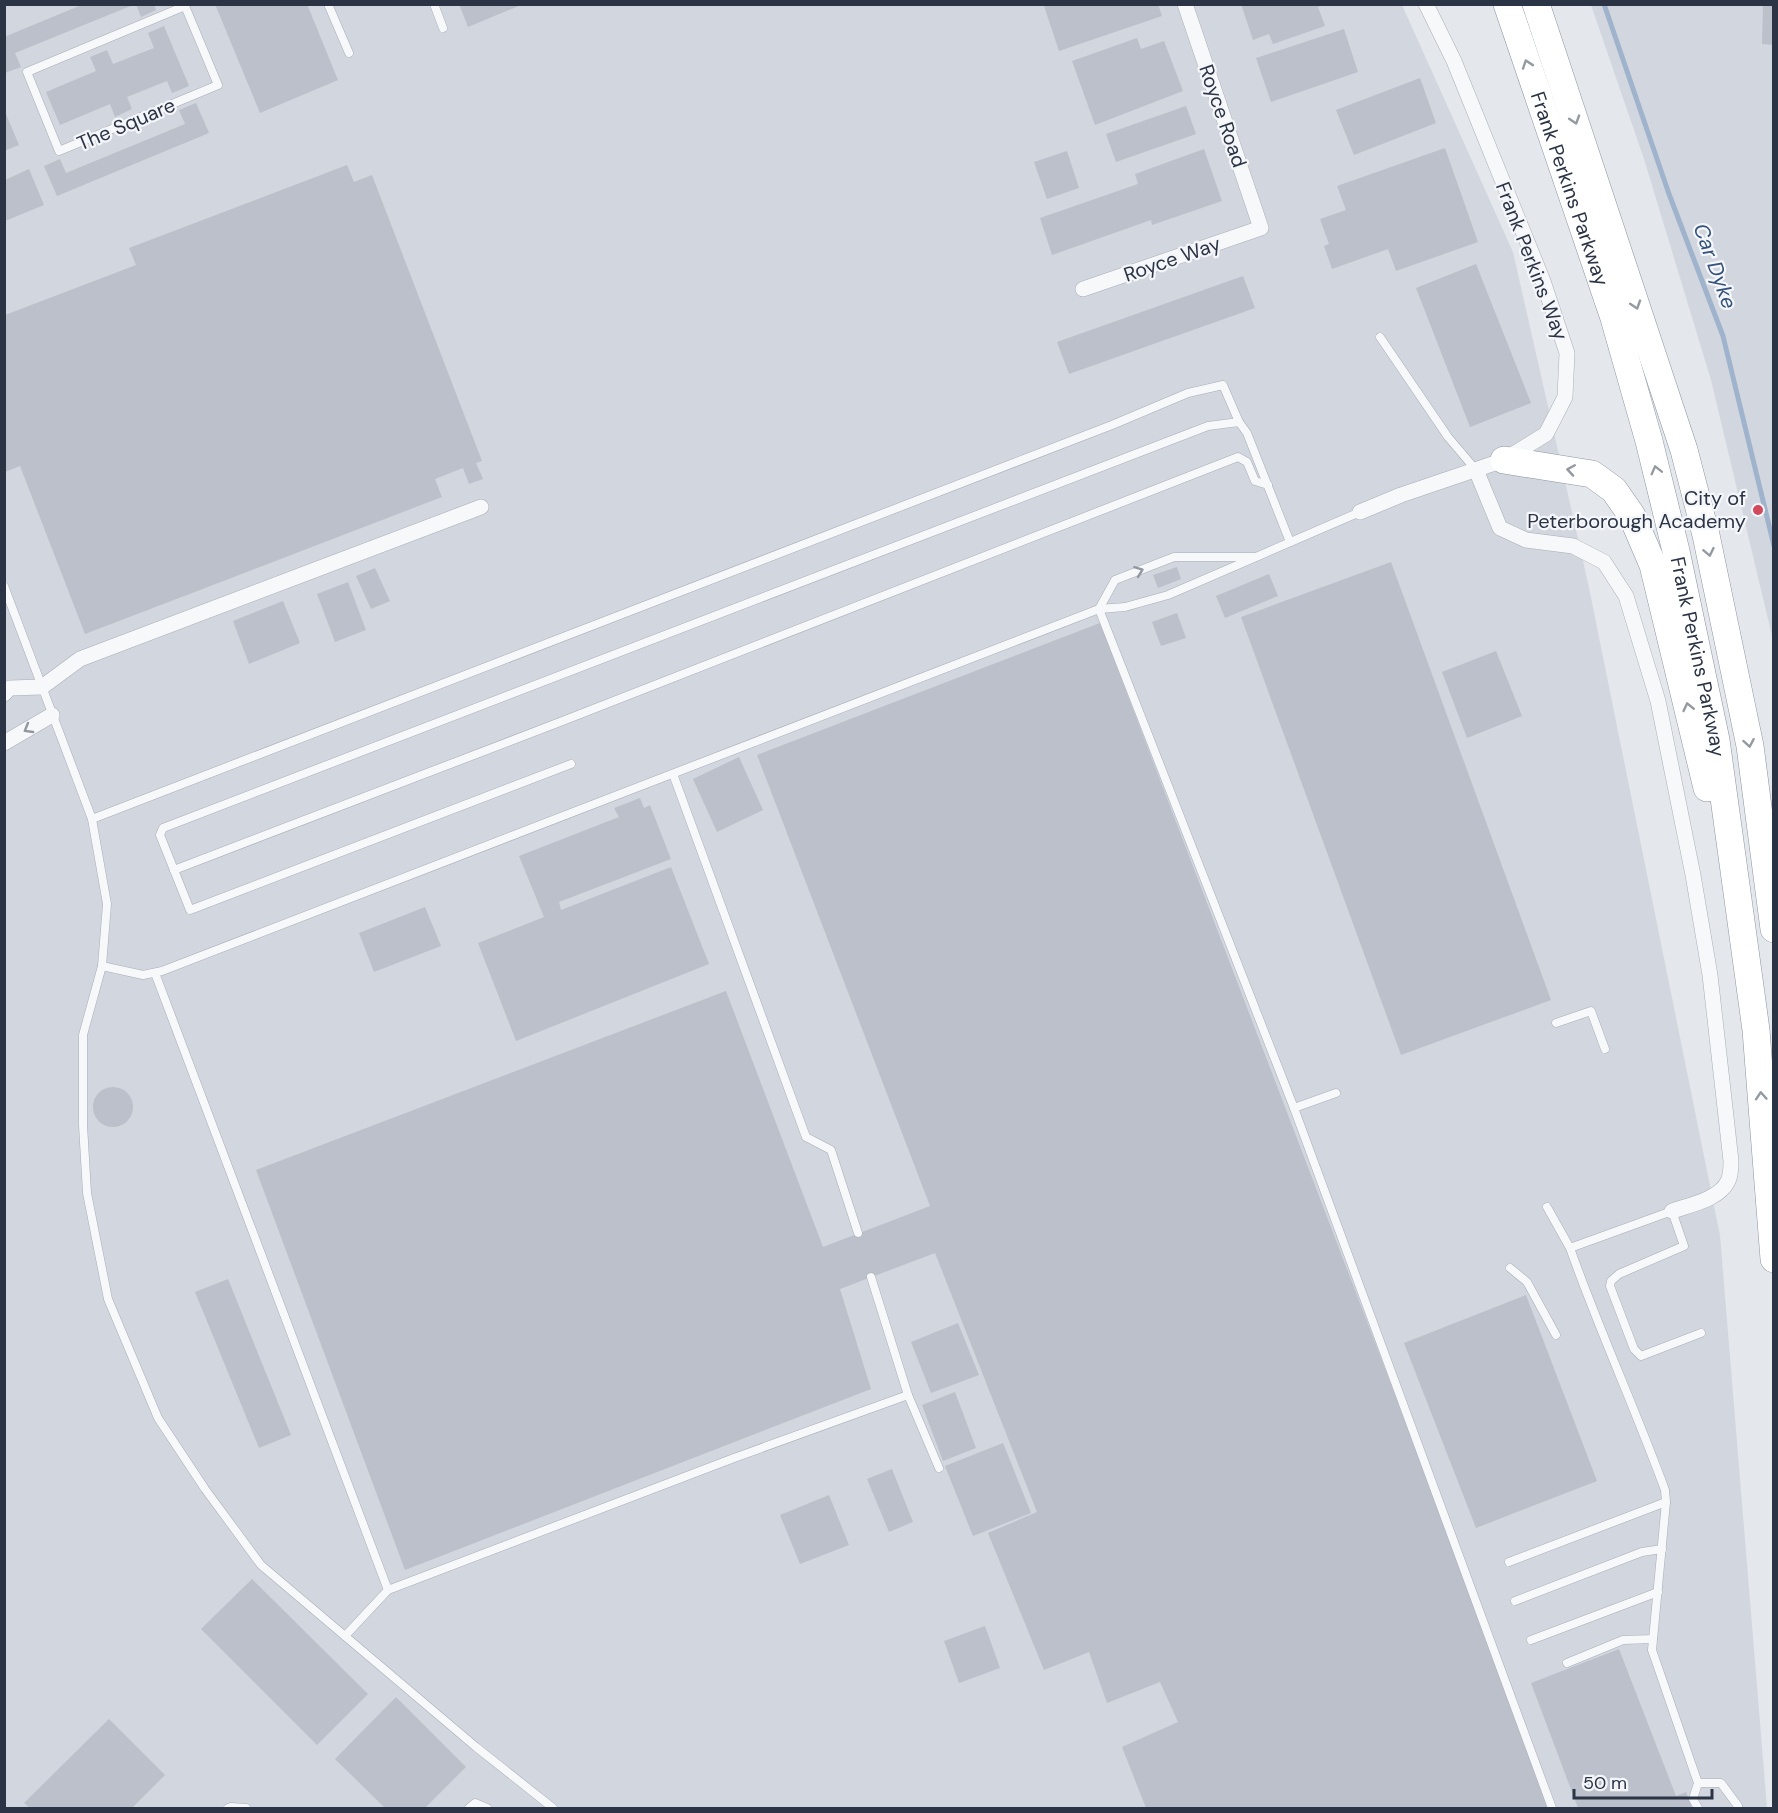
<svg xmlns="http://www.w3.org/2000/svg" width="1778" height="1813" font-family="'DM Sans',sans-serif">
<rect width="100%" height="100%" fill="#e4e7ec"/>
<g fill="#d2d6de">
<path d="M 5,5 L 1402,5 L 1513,252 L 1588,583 L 1720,1235 L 1767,1808 L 5,1808 Z"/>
<path d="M 1591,5 L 1773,5 L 1773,640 L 1711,380 L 1644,159 Z"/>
</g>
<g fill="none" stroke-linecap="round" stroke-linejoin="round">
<path stroke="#9fb4cc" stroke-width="5" d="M 1604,4 L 1669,194 L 1723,336 L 1774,546"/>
</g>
<g fill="#bbc0ca">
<path d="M 84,4 L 133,5 L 15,53 L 21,67 L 5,73 L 4,37 Z"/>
<path d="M 136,4 L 154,4 L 156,10 L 141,17 Z"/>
<path d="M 215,4 L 307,4 L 338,80 L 260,113 Z"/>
<path d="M 459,4 L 521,4 L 521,5 L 468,27 Z"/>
<path d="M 1048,4 L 1158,4 L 1162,16 L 1059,51 L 1044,6 Z"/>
<path d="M 1241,4 L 1325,4 L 1318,7 L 1325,26 L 1273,44 L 1269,34 L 1253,40 Z"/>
<path d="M 1763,4 L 1774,4 L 1774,45 L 1762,44 Z"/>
<path d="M 164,26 L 189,86 L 172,93 L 167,81 L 127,97 L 132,109 L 115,117 L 110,104 L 60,125 L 46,92 L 96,71 L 90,57 L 107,50 L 113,64 L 154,48 L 148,33 Z"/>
<path d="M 1344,29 L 1358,72 L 1271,102 L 1256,58 Z"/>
<path d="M 1137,38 L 1141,49 L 1164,41 L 1183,91 L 1095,125 L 1072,61 Z"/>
<path d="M 1420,78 L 1436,123 L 1354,155 L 1336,110 Z"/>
<path d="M 196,103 L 209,133 L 57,196 L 44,166 L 60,159 L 66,173 L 185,124 L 179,110 Z"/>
<path d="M 1186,106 L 1196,134 L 1116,162 L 1106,134 Z"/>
<path d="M 4,109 L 19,145 L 4,151 Z"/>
<path d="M 1445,148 L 1478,242 L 1396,271 L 1388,249 L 1332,269 L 1324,246 L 1329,244 L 1320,219 L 1346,210 L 1337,186 Z"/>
<path d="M 1204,149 L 1222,201 L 1152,225 L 1151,220 L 1052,255 L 1040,218 L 1138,184 L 1135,174 Z"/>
<path d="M 1067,151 L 1079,188 L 1047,199 L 1034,162 Z"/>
<path d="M 347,165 L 354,182 L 372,175 L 482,461 L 476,463 L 483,479 L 469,484 L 463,468 L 435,479 L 442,497 L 85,634 L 20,466 L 5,472 L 5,315 L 136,265 L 129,248 Z"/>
<path d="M 29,169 L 44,205 L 5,221 L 5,180 Z"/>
<path d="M 1476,264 L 1531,403 L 1470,427 L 1416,288 Z"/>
<path d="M 1243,276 L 1255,308 L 1069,374 L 1057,342 Z"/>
<path d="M 1391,562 L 1551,1000 L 1401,1055 L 1241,617 Z"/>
<path d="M 1177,567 L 1181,579 L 1158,588 L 1153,575 Z"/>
<path d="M 375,568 L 390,601 L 371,609 L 356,576 Z"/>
<path d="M 1269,574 L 1278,596 L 1225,618 L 1216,596 Z"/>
<path d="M 348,582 L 366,630 L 335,642 L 317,594 Z"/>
<path d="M 283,601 L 300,643 L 249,664 L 233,621 Z"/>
<path d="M 1177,613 L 1186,638 L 1161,646 L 1152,622 Z"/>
<path d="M 1100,623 L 1553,1808 L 1146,1808 L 1122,1747 L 1178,1722 L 1160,1682 L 1107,1703 L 1089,1652 L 1044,1670 L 988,1533 L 1037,1512 L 935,1253 L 840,1289 L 871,1389 L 405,1570 L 256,1170 L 726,991 L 823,1247 L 930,1206 L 757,755 Z"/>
<path d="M 1496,651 L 1522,716 L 1467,738 L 1442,672 Z"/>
<path d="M 739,757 L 763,810 L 717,832 L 693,779 Z"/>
<path d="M 640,798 L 644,808 L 650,805 L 671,859 L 559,902 L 561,910 L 671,867 L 709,964 L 516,1041 L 478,943 L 544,917 L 519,856 L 619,817 L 614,808 Z"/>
<path d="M 425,907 L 441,946 L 374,972 L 359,933 Z"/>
<circle cx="113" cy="1107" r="20"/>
<path d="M 228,1279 L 291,1435 L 259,1448 L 195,1292 Z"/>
<path d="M 1526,1295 L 1597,1481 L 1476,1528 L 1404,1343 Z"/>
<path d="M 958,1323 L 979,1375 L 931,1393 L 911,1342 Z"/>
<path d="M 955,1392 L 976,1448 L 943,1461 L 922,1405 Z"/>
<path d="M 1003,1443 L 1031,1513 L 973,1536 L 945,1466 Z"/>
<path d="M 892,1469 L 913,1522 L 889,1532 L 867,1479 Z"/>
<path d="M 829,1495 L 849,1545 L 800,1564 L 780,1515 Z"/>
<path d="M 252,1579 L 368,1694 L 317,1745 L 201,1629 Z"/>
<path d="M 985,1626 L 1000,1668 L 959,1683 L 944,1641 Z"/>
<path d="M 1619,1649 L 1676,1796 L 1686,1792 L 1692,1808 L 1578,1808 L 1531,1683 Z"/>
<path d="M 396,1697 L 466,1767 L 425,1808 L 385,1808 L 335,1759 Z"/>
<path d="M 109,1719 L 165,1775 L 132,1808 L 30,1808 L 24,1803 Z"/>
</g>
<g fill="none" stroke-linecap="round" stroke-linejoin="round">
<defs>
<g id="lane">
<path d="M 184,4 L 185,6 L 27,72 L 59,151 L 218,85 L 185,6"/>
<path d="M 328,4 L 349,53"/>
<path d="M 434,4 L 443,28"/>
<path d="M 1380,337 L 1448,437 L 1476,470"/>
<path d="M 4,586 L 92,819 L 107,904 L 102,966 L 143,975 L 162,971 L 1099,609 L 1125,607 L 1168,595 L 1360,512"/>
<path d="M 1099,609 L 1294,1108 L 1552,1808"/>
<path d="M 1099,609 L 1115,580 L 1174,557 L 1253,557"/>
<path d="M 571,764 L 190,910 L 160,835 L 163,828 L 1208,426 L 1239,422 L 1247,433 L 1290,542"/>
<path d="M 673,774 L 806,1137 L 831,1150 L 858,1233"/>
<path d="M 92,819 L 1112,425 L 1188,393 L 1223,385 L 1239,422"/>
<path d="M 174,870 L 560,722 L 1238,457 L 1247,462 L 1255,481 L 1268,485"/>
<path d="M 102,966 L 83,1035 L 83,1125 L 87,1193 L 108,1299 L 158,1418 L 205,1489 L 261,1565 L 476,1747 L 553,1808"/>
<path d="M 155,973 L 388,1590 L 734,1458 L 908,1395"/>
<path d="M 1556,1023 L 1591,1011 L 1605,1049"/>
<path d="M 1294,1108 L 1336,1093"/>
<path d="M 1547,1207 L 1570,1248"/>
<path d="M 1510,1268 L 1527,1282 L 1556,1335"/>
<path d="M 871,1277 L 908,1395 L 939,1468"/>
<path d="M 1509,1562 L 1666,1502"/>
<path d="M 1515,1601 L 1642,1552 L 1662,1549"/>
<path d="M 345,1636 L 388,1590"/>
<path d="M 1531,1640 L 1658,1592"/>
<path d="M 1567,1663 L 1623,1640 L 1653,1639"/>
<path d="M 1698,1783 L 1721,1783 L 1738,1806 L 1737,1808"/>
<path d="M 228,1808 L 231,1807 L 246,1808"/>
<path d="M 469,1808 L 475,1803 L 487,1808"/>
<path d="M 1698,1808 L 1693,1799 L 1698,1783 L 1652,1650 L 1666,1502 L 1665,1490 C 1635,1408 1599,1330 1570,1248 L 1672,1211 L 1684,1246 L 1619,1274 L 1611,1281 L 1610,1286 L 1634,1349 L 1641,1356 L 1701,1333"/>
</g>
<g id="street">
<path d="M 1083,289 L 1261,228 L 1185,4"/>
<path d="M 1476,470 L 1500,528 L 1526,540 L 1573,546 L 1604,562 L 1626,596 L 1658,701 L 1693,875 L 1710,975 L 1731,1161 C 1731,1168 1731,1175 1728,1181 C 1720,1199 1690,1205 1672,1211"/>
<path d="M 1360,512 L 1401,495 L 1504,460 L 1546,434 L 1565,397 L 1567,353 L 1543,281 L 1454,61 L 1426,4"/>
<path d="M 4,694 L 10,688 L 42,687 L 80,659 L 481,507"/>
<path d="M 4,743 L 52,715"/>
</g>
<g id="highway">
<path id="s1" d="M 1507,4 L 1614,318 L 1649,441 L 1676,551 L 1716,740 L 1756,1030 L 1774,1259"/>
<path d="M 1536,4 L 1684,450 L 1706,535 L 1750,746 L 1774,929"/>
<path d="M 1504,460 L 1592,474 L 1614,490 L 1632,516 L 1653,565 L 1707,788"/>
</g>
</defs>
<use href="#lane" stroke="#a9aeb7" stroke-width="9"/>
<use href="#street" stroke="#a9aeb7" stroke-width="16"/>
<use href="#highway" stroke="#8b94a3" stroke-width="28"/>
<use href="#lane" stroke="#f7f8fa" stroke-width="8"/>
<use href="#street" stroke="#f7f8fa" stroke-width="15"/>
<use href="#highway" stroke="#fff" stroke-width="27"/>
</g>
<defs><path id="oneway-chevron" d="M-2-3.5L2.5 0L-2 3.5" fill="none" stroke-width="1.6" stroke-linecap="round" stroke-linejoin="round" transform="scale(1.5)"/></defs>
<g stroke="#959aa2">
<use href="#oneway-chevron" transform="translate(1527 64) rotate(-109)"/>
<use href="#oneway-chevron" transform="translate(1575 120) rotate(72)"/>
<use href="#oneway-chevron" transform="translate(1636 305) rotate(72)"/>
<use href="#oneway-chevron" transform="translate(1571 470) rotate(-171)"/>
<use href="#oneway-chevron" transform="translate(1656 470) rotate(-104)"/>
<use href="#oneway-chevron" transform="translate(1709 552) rotate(78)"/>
<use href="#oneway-chevron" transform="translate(1688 707) rotate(-103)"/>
<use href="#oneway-chevron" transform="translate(1749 743) rotate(80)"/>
<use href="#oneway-chevron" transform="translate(1761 1096) rotate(-94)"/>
</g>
<g stroke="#9196a0">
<use href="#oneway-chevron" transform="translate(1139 571) rotate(-21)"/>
<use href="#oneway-chevron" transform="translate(28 729) rotate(150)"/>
</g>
<circle fill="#d1495b" stroke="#f4f6f9" stroke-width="2" cx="1758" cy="510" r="6"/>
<g text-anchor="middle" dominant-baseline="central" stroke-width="4.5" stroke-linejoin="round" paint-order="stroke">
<g font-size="20" fill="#2b3445" stroke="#f4f6f9">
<text transform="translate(1223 116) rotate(71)">Royce Road</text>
<text transform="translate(126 124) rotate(-23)">The Square</text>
<text stroke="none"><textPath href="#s1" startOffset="195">Frank Perkins Parkway</textPath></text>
<text transform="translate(1172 259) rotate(-19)">Royce Way</text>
<text transform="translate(1532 261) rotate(69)">Frank Perkins Way</text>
<text stroke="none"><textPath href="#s1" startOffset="681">Frank Perkins Parkway</textPath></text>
</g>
<g font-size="20" fill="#2b3445" stroke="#f4f6f9" text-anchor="end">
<text x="1746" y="498">City of<tspan x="1746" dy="23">Peterborough Academy</tspan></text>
</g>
<g font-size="21" font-style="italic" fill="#34527a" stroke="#f4f6f9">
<text transform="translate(1715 266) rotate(70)">Car Dyke</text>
</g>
</g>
<rect width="1778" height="1813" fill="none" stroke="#2b3445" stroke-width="12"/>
<path d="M1574 1789v9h138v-9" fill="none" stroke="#2b3445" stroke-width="3"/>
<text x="1583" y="1789" font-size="18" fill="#2b3445" stroke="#f4f6f9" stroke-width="4.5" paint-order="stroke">50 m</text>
</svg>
